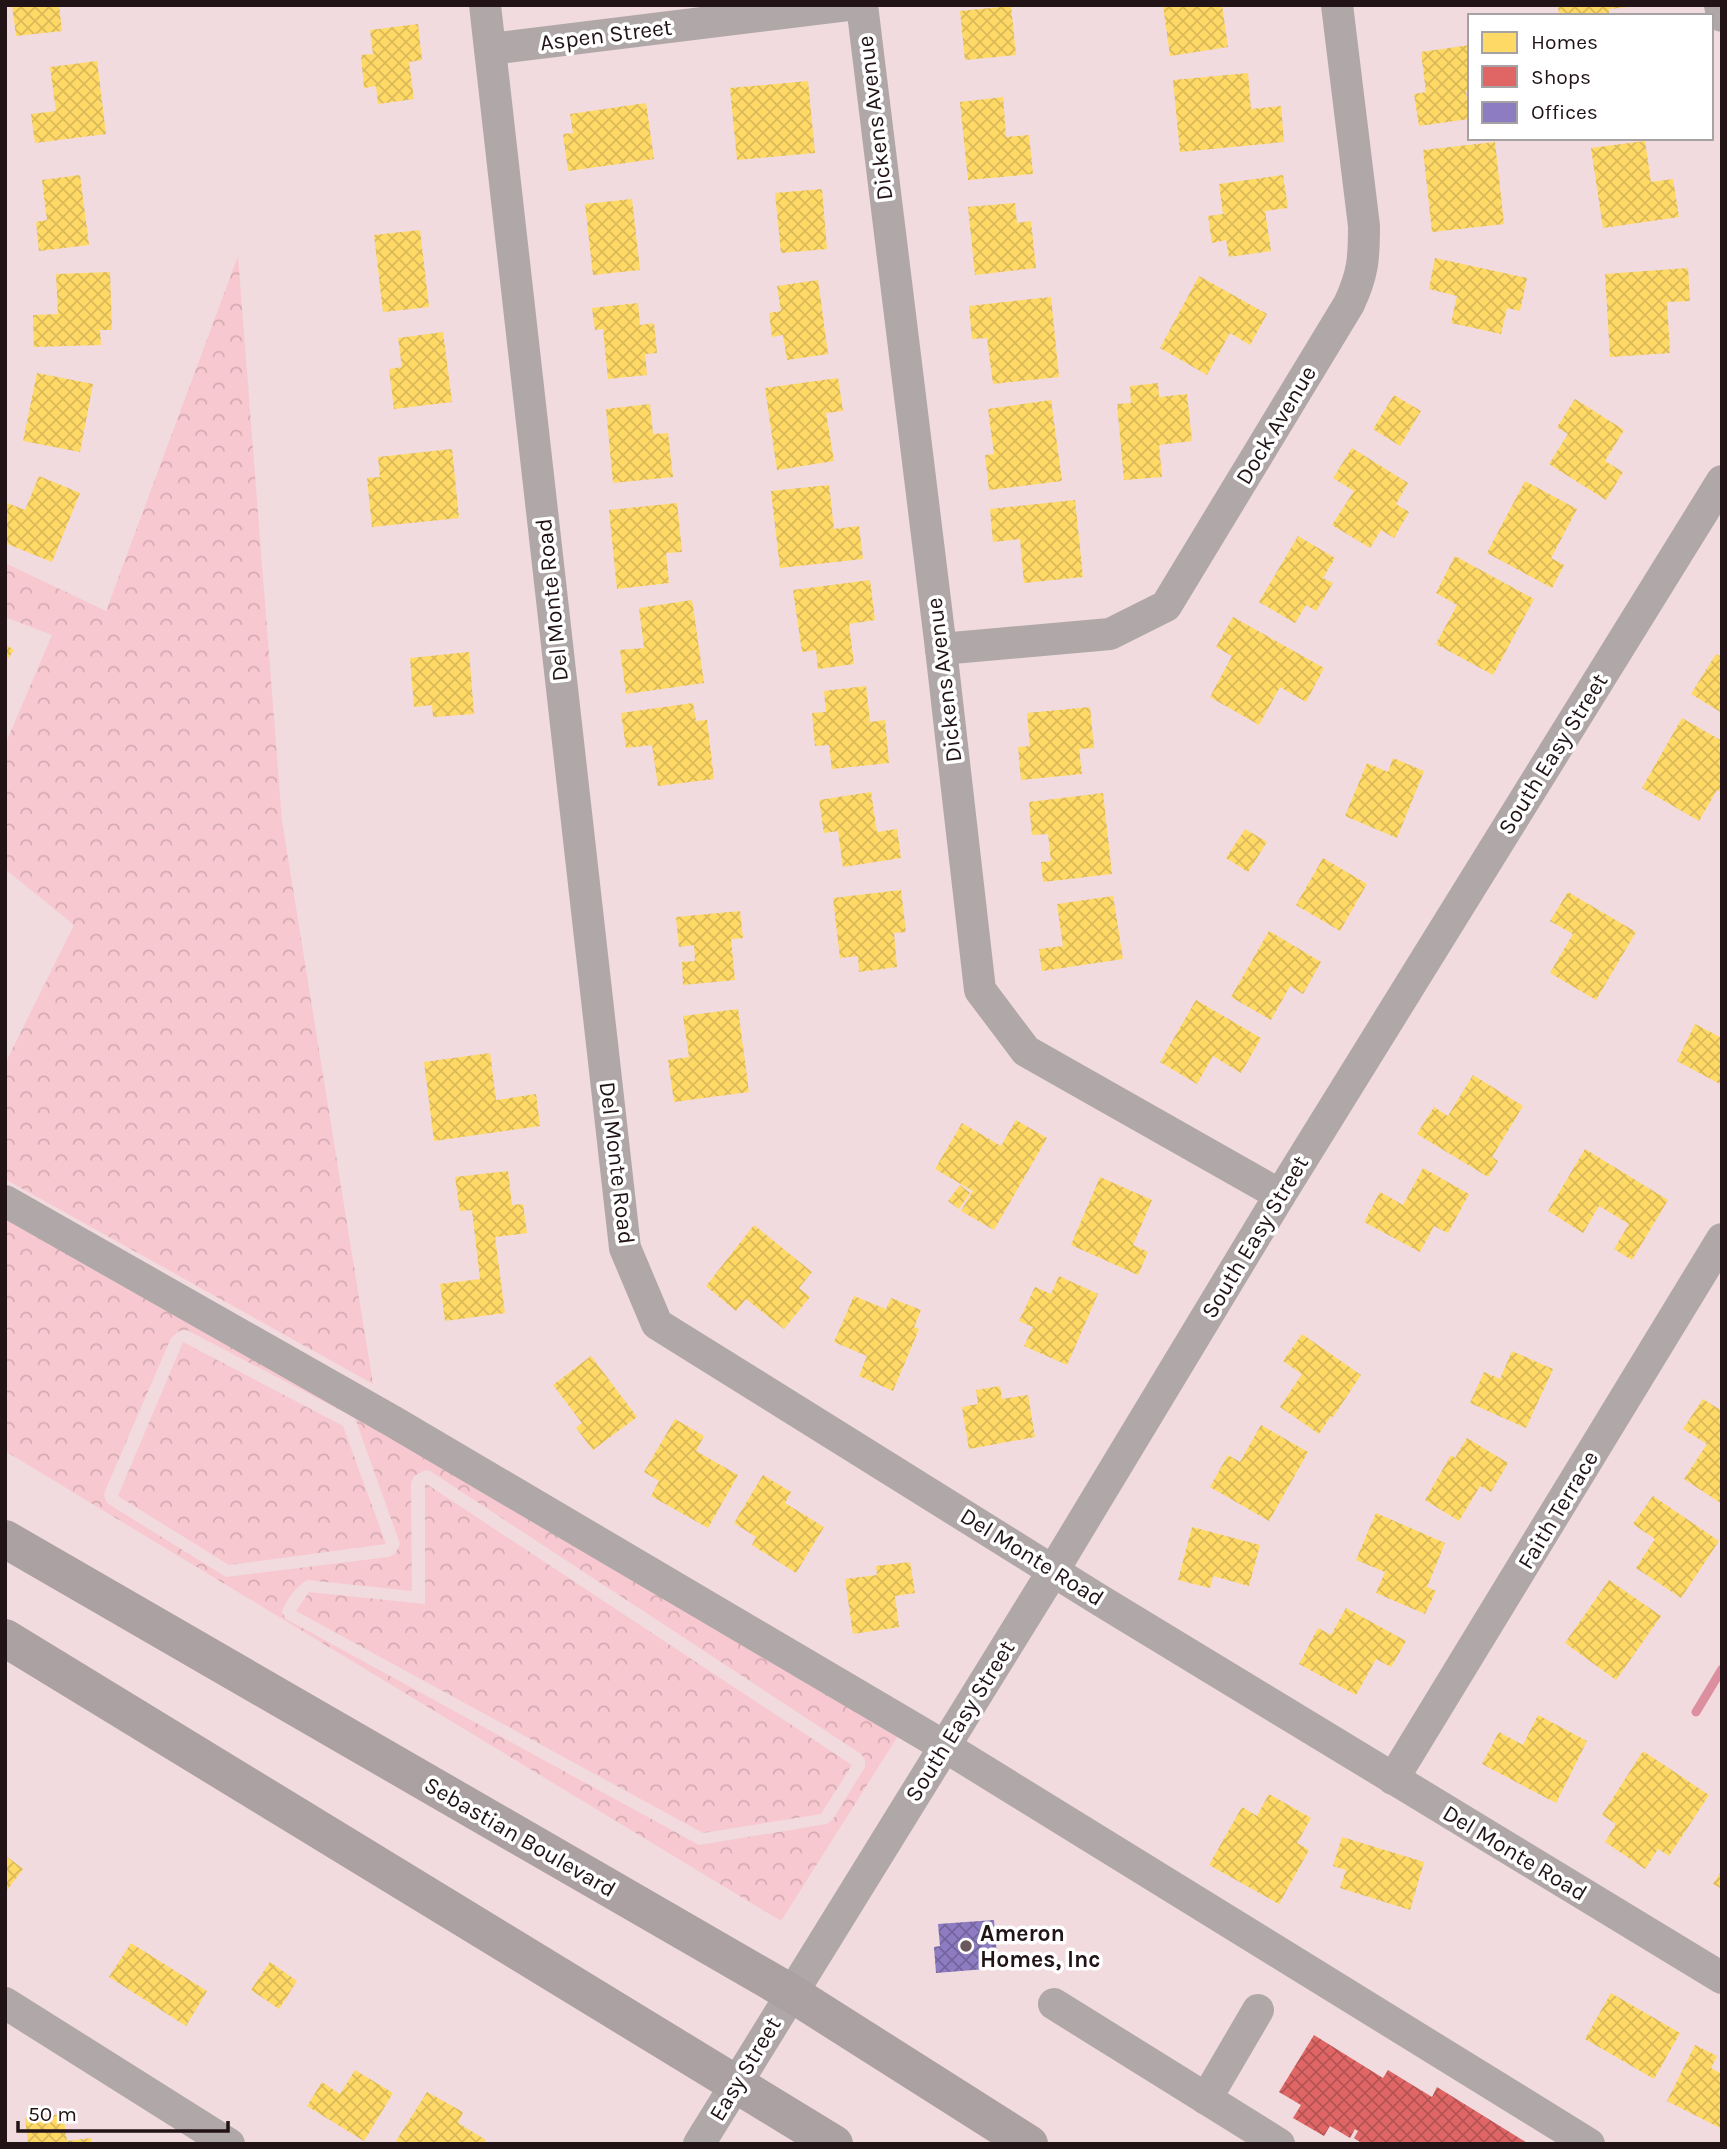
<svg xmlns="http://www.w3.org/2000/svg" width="1727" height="2149" font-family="Karla,sans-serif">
<defs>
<pattern id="forest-crowns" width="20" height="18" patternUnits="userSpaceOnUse" patternTransform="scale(1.75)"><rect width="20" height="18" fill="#f8c8d0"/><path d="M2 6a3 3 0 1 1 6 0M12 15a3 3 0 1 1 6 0" fill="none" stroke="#d4abb2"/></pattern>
<pattern id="homes-cross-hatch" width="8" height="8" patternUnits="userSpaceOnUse" patternTransform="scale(1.75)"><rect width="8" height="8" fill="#ffd966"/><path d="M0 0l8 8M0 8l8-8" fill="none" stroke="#dab958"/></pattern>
<pattern id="shops-cross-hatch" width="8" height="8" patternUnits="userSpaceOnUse" patternTransform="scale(1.75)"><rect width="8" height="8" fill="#e06666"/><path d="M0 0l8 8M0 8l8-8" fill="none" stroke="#b55353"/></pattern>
<pattern id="offices-cross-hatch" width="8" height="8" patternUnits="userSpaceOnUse" patternTransform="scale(1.75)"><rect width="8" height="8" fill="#8e7cc3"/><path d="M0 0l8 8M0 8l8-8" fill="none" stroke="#74649d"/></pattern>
</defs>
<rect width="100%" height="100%" fill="#f1dbde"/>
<g fill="url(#forest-crowns)" fill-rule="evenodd">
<path d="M 238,256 L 282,821 L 373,1384 L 5,1179 L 5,1064 L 74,925 L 5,869 L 5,745 L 52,635 L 5,617 L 5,563 L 106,611 Z"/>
<path d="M 5,1194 L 903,1728 L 781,1921 L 5,1451 ZM 187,1330 L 355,1418 L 400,1544 L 395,1554 L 388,1557 L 226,1577 L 107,1503 L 104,1496 L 105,1491 L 171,1338 L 179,1331 ZM 425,1470 L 430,1471 L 861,1754 L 865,1760 L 865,1767 L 833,1819 L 827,1824 L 699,1845 L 286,1619 L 282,1612 C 287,1598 295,1588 307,1580 L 412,1591 L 411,1483 L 414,1476 Z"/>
<path d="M 183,1342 L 343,1426 L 386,1544 L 229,1565 L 118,1496 Z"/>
<path d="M 425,1483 L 852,1765 L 821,1814 L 703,1833 L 296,1611 L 309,1592 L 425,1604 Z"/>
</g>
<g fill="url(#homes-cross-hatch)">
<path d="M 12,5 L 59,5 L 62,31 L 16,36 Z"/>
<path d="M 1163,5 L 1222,5 L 1228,47 L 1170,56 Z"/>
<path d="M 1558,5 L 1629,5 L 1629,7 L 1609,9 L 1609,16 L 1559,16 Z"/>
<path d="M 1011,6 L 1016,55 L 965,60 L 960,11 Z"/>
<path d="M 418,24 L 422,60 L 409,62 L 414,99 L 378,104 L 376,86 L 364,88 L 361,55 L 373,54 L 370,30 Z"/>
<path d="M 1470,45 L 1470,91 L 1466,91 L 1469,119 L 1419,126 L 1414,94 L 1426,92 L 1421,52 Z"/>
<path d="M 97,61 L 106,134 L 35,143 L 31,114 L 56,111 L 50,67 Z"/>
<path d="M 1248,73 L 1251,109 L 1281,106 L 1284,142 L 1180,152 L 1173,80 Z"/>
<path d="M 808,81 L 815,153 L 737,160 L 730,88 Z"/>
<path d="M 1003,97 L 1006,137 L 1029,135 L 1033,174 L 968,180 L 960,102 Z"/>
<path d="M 646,103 L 654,159 L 568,171 L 563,134 L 573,133 L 570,114 Z"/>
<path d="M 1645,141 L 1651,182 L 1673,179 L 1679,217 L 1603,228 L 1591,148 Z"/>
<path d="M 1495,142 L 1504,224 L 1432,232 L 1423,150 Z"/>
<path d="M 80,175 L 89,245 L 39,251 L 36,222 L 47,220 L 42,180 Z"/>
<path d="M 1283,175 L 1288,208 L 1265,211 L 1271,251 L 1229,257 L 1226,240 L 1212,243 L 1208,216 L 1223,214 L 1219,184 Z"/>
<path d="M 822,189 L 827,249 L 781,253 L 775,193 Z"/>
<path d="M 632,199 L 640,270 L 593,275 L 585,204 Z"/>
<path d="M 1015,203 L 1017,223 L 1031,221 L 1036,268 L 975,275 L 968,207 Z"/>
<path d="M 420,230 L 429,307 L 383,312 L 374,235 Z"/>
<path d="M 1435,258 L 1527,278 L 1520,311 L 1507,308 L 1501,334 L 1451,323 L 1457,296 L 1429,289 Z"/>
<path d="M 1688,268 L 1690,301 L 1667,302 L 1670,353 L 1610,357 L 1605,274 Z"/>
<path d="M 110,272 L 112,330 L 100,330 L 101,345 L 34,347 L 33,315 L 58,314 L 56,274 Z"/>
<path d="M 1199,276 L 1267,314 L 1250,345 L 1230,333 L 1207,375 L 1160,348 Z"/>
<path d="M 818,280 L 828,354 L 787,360 L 783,335 L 772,337 L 769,313 L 781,311 L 777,286 Z"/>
<path d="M 1051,297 L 1059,377 L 993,384 L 987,338 L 972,339 L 969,306 Z"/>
<path d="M 638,303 L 640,325 L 654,323 L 657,353 L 645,354 L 647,375 L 608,379 L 603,329 L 595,330 L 592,308 Z"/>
<path d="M 443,332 L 452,402 L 394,409 L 389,369 L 402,367 L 398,338 Z"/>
<path d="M 37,373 L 93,384 L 80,452 L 23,441 Z"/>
<path d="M 838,378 L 843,411 L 826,413 L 834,461 L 777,470 L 765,388 Z"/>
<path d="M 1158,383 L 1159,397 L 1187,394 L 1192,441 L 1159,445 L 1162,477 L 1124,480 L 1117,404 L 1131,403 L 1130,386 Z"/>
<path d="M 1394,395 L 1421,411 L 1400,446 L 1373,429 Z"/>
<path d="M 1575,399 L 1624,430 L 1605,461 L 1623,472 L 1606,500 L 1549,464 L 1568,434 L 1557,427 Z"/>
<path d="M 1051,400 L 1062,481 L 989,490 L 985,455 L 994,454 L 988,409 Z"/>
<path d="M 650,404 L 653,434 L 668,433 L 673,477 L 613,483 L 606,409 Z"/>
<path d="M 1352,448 L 1408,483 L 1396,504 L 1409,512 L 1394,538 L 1381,530 L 1370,548 L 1332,525 L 1354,491 L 1333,478 Z"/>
<path d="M 452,449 L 459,518 L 372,527 L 367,478 L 380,477 L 378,457 Z"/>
<path d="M 39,476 L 80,493 L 52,562 L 5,543 L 5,502 L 25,510 Z"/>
<path d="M 1525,481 L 1577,509 L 1551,558 L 1564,565 L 1552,588 L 1487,553 Z"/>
<path d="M 829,485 L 834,529 L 859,526 L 863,559 L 780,568 L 771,491 Z"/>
<path d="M 1075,500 L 1083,577 L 1024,583 L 1020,539 L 993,542 L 990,509 Z"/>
<path d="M 677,503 L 682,552 L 666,553 L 669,583 L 617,589 L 609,510 Z"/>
<path d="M 1298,536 L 1335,558 L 1323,578 L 1333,583 L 1316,611 L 1306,605 L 1295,623 L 1259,602 Z"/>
<path d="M 1455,556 L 1534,599 L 1493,675 L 1436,644 L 1457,605 L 1436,593 Z"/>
<path d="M 870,580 L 875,620 L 849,624 L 854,664 L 818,669 L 816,650 L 802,652 L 793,590 Z"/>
<path d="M 692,600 L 704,683 L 626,694 L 620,650 L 644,648 L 639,608 Z"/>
<path d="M 1233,617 L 1324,668 L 1306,702 L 1280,687 L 1259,725 L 1210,697 L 1232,656 L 1216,647 Z"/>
<path d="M 5,644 L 14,650 L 5,663 Z"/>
<path d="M 469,652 L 474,714 L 433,717 L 432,705 L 414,707 L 410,658 Z"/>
<path d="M 1716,654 L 1722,657 L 1722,713 L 1691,694 Z"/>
<path d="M 866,686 L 870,722 L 885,720 L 889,763 L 832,769 L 829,745 L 815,746 L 812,713 L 826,712 L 824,691 Z"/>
<path d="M 693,703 L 696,721 L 707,720 L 714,779 L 658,786 L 652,745 L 626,748 L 621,713 Z"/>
<path d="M 1090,707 L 1094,748 L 1079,749 L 1082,774 L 1021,780 L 1018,747 L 1030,746 L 1027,713 Z"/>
<path d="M 1682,718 L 1722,741 L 1722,793 L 1717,790 L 1699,821 L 1642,788 Z"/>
<path d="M 1393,758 L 1424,771 L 1397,838 L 1345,816 L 1367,763 L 1388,772 Z"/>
<path d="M 871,792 L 877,832 L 897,829 L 901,858 L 843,867 L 838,831 L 824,833 L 819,800 Z"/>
<path d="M 1103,793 L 1112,874 L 1043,882 L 1041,862 L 1051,861 L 1048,834 L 1032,835 L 1029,802 Z"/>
<path d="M 1245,829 L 1267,842 L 1248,872 L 1226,858 Z"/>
<path d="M 1323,858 L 1367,884 L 1340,931 L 1296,905 Z"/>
<path d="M 901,890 L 906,932 L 894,933 L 897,967 L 859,972 L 858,956 L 840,958 L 833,898 Z"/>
<path d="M 1568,892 L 1636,932 L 1596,1000 L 1550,973 L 1573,934 L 1550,921 Z"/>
<path d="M 1113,896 L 1123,959 L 1042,971 L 1039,949 L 1063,946 L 1057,904 Z"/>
<path d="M 740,911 L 743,938 L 731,939 L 735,980 L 683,985 L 682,962 L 695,961 L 694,945 L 679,947 L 676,917 Z"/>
<path d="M 1269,931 L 1321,962 L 1303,994 L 1290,986 L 1271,1020 L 1231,997 Z"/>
<path d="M 1196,1000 L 1261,1038 L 1241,1073 L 1213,1056 L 1197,1084 L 1160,1062 Z"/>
<path d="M 738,1009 L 749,1092 L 674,1102 L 668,1060 L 689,1057 L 683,1016 Z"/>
<path d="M 1695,1024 L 1722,1038 L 1722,1085 L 1677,1061 Z"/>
<path d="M 490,1053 L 496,1100 L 536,1094 L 540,1126 L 434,1141 L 424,1062 Z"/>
<path d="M 1473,1075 L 1523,1106 L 1492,1157 L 1498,1161 L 1488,1177 L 1417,1134 L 1434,1107 L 1448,1116 Z"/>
<path d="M 1016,1120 L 1047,1138 L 994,1230 L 961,1211 L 973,1191 L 935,1169 L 962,1123 L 1001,1146 Z"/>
<path d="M 1585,1149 L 1668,1200 L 1632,1260 L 1614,1249 L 1629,1224 L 1599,1206 L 1583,1233 L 1548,1211 Z"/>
<path d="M 1423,1168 L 1469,1194 L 1448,1233 L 1434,1226 L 1420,1252 L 1364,1222 L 1380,1192 L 1403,1205 Z"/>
<path d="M 508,1171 L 512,1205 L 523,1204 L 527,1233 L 495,1237 L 505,1313 L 445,1321 L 440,1284 L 480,1279 L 472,1210 L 460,1211 L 455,1177 Z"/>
<path d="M 1100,1177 L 1152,1200 L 1133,1245 L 1148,1252 L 1138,1275 L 1071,1245 Z"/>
<path d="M 960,1185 L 970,1193 L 959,1209 L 948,1201 Z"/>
<path d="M 754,1225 L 812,1272 L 799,1288 L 810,1297 L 784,1329 L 746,1299 L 736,1311 L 706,1286 Z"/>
<path d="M 1059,1276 L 1098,1294 L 1067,1365 L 1024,1346 L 1033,1327 L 1019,1321 L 1035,1287 L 1051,1294 Z"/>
<path d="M 854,1296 L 886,1309 L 891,1298 L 921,1310 L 914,1327 L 919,1329 L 893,1391 L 859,1376 L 867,1356 L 834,1342 Z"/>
<path d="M 1302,1334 L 1361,1375 L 1333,1417 L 1331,1416 L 1319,1434 L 1280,1407 L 1302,1374 L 1283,1361 Z"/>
<path d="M 1512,1351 L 1553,1369 L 1526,1428 L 1470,1403 L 1484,1372 L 1500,1379 Z"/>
<path d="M 591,1356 L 637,1417 L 593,1450 L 576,1428 L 582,1423 L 553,1385 Z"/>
<path d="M 1000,1386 L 1002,1399 L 1028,1395 L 1035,1437 L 969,1449 L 962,1407 L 978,1404 L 976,1390 Z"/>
<path d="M 1703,1399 L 1722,1411 L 1722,1504 L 1684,1479 L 1707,1444 L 1683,1429 Z"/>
<path d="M 675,1419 L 704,1436 L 696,1451 L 738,1475 L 708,1528 L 651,1496 L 659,1481 L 644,1472 Z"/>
<path d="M 1261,1425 L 1308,1452 L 1269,1521 L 1210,1487 L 1228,1455 L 1240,1462 Z"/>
<path d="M 1467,1438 L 1508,1463 L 1491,1492 L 1480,1486 L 1459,1521 L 1425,1500 L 1451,1455 L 1455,1458 Z"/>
<path d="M 763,1475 L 791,1492 L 785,1503 L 824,1527 L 796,1573 L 752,1545 L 756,1537 L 734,1523 Z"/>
<path d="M 1653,1496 L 1719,1541 L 1681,1598 L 1636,1568 L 1655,1539 L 1633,1524 Z"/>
<path d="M 1376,1513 L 1445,1543 L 1427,1587 L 1436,1591 L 1425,1614 L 1376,1593 L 1385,1572 L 1356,1560 Z"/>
<path d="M 1192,1527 L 1260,1545 L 1249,1586 L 1213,1576 L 1210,1588 L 1178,1580 Z"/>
<path d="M 910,1562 L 915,1593 L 895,1596 L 899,1627 L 853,1634 L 845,1579 L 877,1575 L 876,1566 Z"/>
<path d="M 1609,1580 L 1661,1616 L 1616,1680 L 1565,1643 Z"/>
<path d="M 1346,1608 L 1406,1641 L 1391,1667 L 1376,1659 L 1356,1695 L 1299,1664 L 1318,1628 L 1331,1635 Z"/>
<path d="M 1538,1715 L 1587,1741 L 1556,1803 L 1482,1764 L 1499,1732 L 1523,1745 Z"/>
<path d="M 1643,1751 L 1709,1795 L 1669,1856 L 1658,1849 L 1645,1869 L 1605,1842 L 1616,1824 L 1602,1815 Z"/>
<path d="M 1269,1794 L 1311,1818 L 1297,1843 L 1309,1850 L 1279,1904 L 1209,1865 L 1242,1807 L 1257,1816 Z"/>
<path d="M 1342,1837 L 1424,1862 L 1410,1910 L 1340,1888 L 1346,1870 L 1333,1866 Z"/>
<path d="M 5,1855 L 23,1869 L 5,1893 Z"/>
<path d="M 1722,1870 L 1722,1889 L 1713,1884 Z"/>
<path d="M 131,1943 L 207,1991 L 186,2026 L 109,1977 Z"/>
<path d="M 270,1962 L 297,1981 L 279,2009 L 251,1990 Z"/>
<path d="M 1611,1993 L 1680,2033 L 1654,2079 L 1585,2039 Z"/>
<path d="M 1695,2045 L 1717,2056 L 1711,2068 L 1722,2074 L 1722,2129 L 1667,2101 Z"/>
<path d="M 355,2070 L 393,2093 L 364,2141 L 307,2106 L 322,2082 L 340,2094 Z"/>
<path d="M 427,2092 L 463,2112 L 458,2123 L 486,2140 L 484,2144 L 400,2144 L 396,2141 Z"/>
<path d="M 63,2114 L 67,2141 L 91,2138 L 91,2144 L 28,2144 L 25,2118 Z"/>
</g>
<path fill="url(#shops-cross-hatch)" d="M 1314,2035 L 1383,2078 L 1388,2070 L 1432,2097 L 1437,2087 L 1529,2144 L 1363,2144 L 1354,2138 L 1358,2131 L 1355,2129 L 1350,2138 L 1330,2126 L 1324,2136 L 1293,2118 L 1301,2105 L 1279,2092 Z"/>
<path fill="url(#offices-cross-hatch)" d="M 994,1920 L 998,1968 L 936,1973 L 934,1947 L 940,1946 L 938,1924 Z"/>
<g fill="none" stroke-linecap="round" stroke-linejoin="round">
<path stroke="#dc8f9e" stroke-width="9" d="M 1696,1712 L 1722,1669"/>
<g stroke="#b0a8a8" stroke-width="32">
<path d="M 485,5 L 625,1248 L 657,1324 L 1098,1599 L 1722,1978"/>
<path d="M 862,5 L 941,649 L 980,990 L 1026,1051 L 1280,1195"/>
<path d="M 1720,5 L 1722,16"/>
<path d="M 490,49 L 848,5"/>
<path d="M 941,649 L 1110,634 L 1166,606 L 1349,304 C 1363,274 1364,259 1364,226 L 1337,5"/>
<path d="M 5,1201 L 394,1422 L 944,1746 L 1589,2144"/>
<path d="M 1393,1779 L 1722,1239"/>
<path d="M 5,2003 L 229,2144"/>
<path d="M 1054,2004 L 1279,2144"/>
<path d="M 1206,2099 L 1258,2010"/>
<path d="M 699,2144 L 1053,1571 L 1280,1195 L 1722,481"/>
</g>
<g stroke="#aba0a2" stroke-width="38">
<path d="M 5,1539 L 791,1993 L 1029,2144"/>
<path d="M 5,1638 L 834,2144"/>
</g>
</g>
<circle fill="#6a595c" stroke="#fff" stroke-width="2.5" cx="966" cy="1946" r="7"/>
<g text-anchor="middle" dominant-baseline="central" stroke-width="7" stroke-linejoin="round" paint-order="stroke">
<g font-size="23" fill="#211316" stroke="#fff">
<text transform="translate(606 35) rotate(-7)">Aspen Street</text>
<text transform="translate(875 118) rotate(-97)">Dickens Avenue</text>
<text transform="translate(1276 425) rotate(-59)">Dock Avenue</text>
<text transform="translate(552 600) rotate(-96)">Del Monte Road</text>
<text transform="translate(944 680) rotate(-97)">Dickens Avenue</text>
<text transform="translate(1553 754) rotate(-58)">South Easy Street</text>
<text transform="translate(617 1163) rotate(83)">Del Monte Road</text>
<text transform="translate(1255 1237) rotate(-59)">South Easy Street</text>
<text transform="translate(1558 1510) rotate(-59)">Faith Terrace</text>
<text transform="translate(1032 1557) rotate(32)">Del Monte Road</text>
<text transform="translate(960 1721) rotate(-58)">South Easy Street</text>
<text transform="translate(520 1837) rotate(30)">Sebastian Boulevard</text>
<text transform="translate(1515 1853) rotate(31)">Del Monte Road</text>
<text transform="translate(745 2069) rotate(-59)">Easy Street</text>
</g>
<g font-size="23" font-weight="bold" fill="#211316" stroke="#fff" text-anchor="start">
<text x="980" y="1933">Ameron<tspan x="980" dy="26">Homes, Inc</tspan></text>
</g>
</g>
<rect width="1727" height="2149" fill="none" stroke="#211316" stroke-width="14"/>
<rect x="1468" y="14" width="245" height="126" fill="#ffffff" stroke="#a6a1a2" stroke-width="2"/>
<rect x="1482" y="32" width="35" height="21" fill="#ffd966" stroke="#a6a1a2" stroke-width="2"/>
<text x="1531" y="49" font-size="21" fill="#211316">Homes</text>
<rect x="1482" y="66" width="35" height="21" fill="#e06666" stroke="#a6a1a2" stroke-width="2"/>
<text x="1531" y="84" font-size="21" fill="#211316">Shops</text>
<rect x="1482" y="102" width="35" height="21" fill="#8e7cc3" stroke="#a6a1a2" stroke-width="2"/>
<text x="1531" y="119" font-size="21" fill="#211316">Offices</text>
<path d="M18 2121v10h210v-10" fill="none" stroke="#211316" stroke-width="3.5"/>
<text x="28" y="2121" font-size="21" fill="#211316" stroke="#ffffff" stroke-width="5" paint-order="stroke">50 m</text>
</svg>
